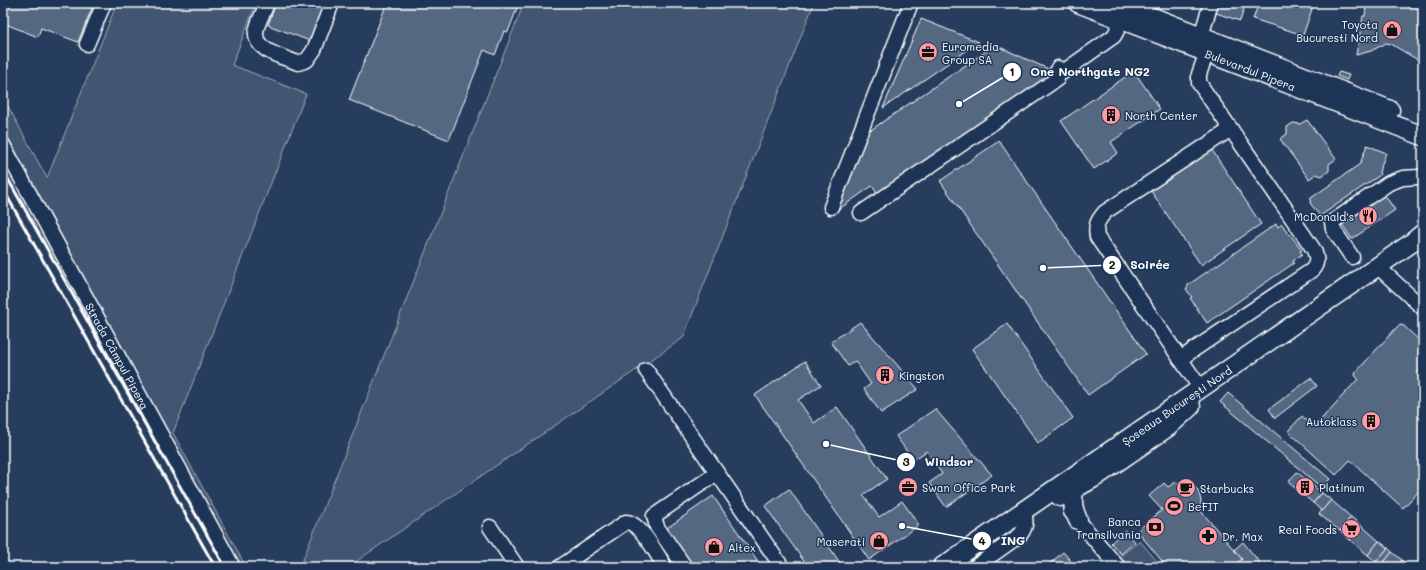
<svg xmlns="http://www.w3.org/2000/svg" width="1426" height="570" font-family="Mali,sans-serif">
<rect width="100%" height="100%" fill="#263d5e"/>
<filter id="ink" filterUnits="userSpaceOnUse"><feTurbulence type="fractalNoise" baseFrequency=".025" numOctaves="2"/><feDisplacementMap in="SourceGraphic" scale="8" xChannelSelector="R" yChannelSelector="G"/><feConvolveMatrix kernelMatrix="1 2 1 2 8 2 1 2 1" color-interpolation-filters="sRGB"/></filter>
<g filter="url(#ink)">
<g fill="#425672" stroke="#a0aab8">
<path d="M 117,3 L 256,3 L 232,65 L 306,94 L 173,433 L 246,567 L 241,567 L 3,128 L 3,97 L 47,178 Z"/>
<path d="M 524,3 L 814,3 L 683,338 L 348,567 L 300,567 Z"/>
<path d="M 1140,541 L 1162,567 L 1128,567 L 1119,557 Z"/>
</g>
<g fill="#556781" stroke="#fff">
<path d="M 3,3 L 94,3 L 78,42 L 41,28 L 38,37 L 3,23 L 5,15 L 3,14 Z"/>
<path d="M 276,3 L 324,3 L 310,41 L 268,25 Z"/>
<path d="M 387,3 L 519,3 L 508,32 L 504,31 L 495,55 L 484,50 L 449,140 L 349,100 Z"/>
<path d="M 1216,3 L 1246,3 L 1240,21 L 1213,12 Z"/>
<path d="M 1259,3 L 1314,3 L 1303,35 L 1253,19 Z"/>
<path d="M 1369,3 L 1423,3 L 1423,63 L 1391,44 L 1386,43 L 1371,51 L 1356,55 L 1363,16 L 1365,16 L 1366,5 Z"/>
<path d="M 921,19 L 979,42 L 883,108 Z"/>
<path d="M 995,45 L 1055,72 L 877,193 L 872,186 L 832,214 L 862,136 Z"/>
<path d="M 1134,71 L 1160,109 L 1111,142 L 1118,153 L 1094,169 L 1061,121 Z"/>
<path d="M 1339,72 L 1349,75 L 1347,80 L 1337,76 Z"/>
<path d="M 1307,120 L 1336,159 L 1329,164 L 1329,171 L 1322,176 L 1316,174 L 1309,179 L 1280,139 L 1287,134 L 1287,127 L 1293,123 L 1300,124 Z"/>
<path d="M 999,141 L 1146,354 L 1088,395 L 940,181 Z"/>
<path d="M 1367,145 L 1386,153 L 1379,172 L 1380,175 L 1320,216 L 1310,203 L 1311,198 L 1360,164 Z"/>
<path d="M 1212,150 L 1261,224 L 1201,265 L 1151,191 Z"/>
<path d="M 1384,194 L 1395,210 L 1352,239 L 1341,223 Z"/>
<path d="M 1276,224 L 1278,227 L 1282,224 L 1289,235 L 1290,234 L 1302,250 L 1300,251 L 1302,254 L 1293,261 L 1294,263 L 1207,323 L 1190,298 L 1192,297 L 1186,289 L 1188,286 L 1188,285 Z"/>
<path d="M 1423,270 L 1423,291 L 1417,285 L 1421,281 L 1417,277 Z"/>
<path d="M 860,322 L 918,389 L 881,413 L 864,389 L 871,384 L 855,361 L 848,366 L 831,342 Z"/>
<path d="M 1007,324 L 1073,418 L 1038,443 L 972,349 Z"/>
<path d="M 1401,325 L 1404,326 L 1423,344 L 1423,366 L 1416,374 L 1423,380 L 1423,487 L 1403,508 L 1350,460 L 1336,475 L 1288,431 L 1302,416 L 1314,427 L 1358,379 L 1355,375 L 1356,372 L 1398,326 Z"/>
<path d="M 805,361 L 821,385 L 798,400 L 814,423 L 837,407 L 887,479 L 863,495 L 879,517 L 902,501 L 919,525 L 869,560 L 755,395 Z"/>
<path d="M 1311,378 L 1317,386 L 1275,418 L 1269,409 Z"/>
<path d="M 1228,393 L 1330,479 L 1322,488 L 1220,402 Z"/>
<path d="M 935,409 L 992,475 L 946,507 L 929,483 L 942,474 L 927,451 L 913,460 L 896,436 Z"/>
<path d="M 1297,472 L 1322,493 L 1313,503 L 1288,482 Z"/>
<path d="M 1183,482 L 1189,483 L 1195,487 L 1199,493 L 1201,501 L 1200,510 L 1242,559 L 1233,567 L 1167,567 L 1137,531 L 1162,510 L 1149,496 L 1164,483 L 1168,487 L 1174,483 Z"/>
<path d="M 789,489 L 843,567 L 808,567 L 765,506 Z"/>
<path d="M 1322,493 L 1331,500 L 1322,511 L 1313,503 Z"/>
<path d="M 713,496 L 762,567 L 694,567 L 667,528 Z"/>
<path d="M 1331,500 L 1351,517 L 1340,531 L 1319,514 Z"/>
<path d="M 1351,517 L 1362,526 L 1350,540 L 1340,531 Z"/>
<path d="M 1362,526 L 1379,541 L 1368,555 L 1350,540 Z"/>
<path d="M 1125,530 L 1135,542 L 1121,554 L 1111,543 Z"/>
<path d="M 1379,541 L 1388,548 L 1376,562 L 1368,555 Z"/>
<path d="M 1243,542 L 1260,563 L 1255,567 L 1233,567 L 1242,559 L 1234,550 Z"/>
<path d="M 1388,548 L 1392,552 L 1381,566 L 1376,562 Z"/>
<path d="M 1063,552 L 1076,567 L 1046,567 Z"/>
<path d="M 1392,552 L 1402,560 L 1396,567 L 1382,567 L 1381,566 Z"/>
<path d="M 1402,560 L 1410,567 L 1396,567 Z"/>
</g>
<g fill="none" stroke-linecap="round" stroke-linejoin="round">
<defs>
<g id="minor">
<path d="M 267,3 C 264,12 257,23 256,32 C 254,51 284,57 298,63 L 307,60 L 314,50 L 332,3"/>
<path d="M 1201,36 L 1211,3"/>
<path d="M 87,44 L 104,3"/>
<path d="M 1063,72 L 1114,36 L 1122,21"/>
<path id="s1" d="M 3,145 L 233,567"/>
<path d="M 831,207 L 911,3"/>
<path d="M 861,213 L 1057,79 L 1058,68"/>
<path d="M 1352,257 L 1333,229 L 1332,222 L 1389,183 L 1403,178 L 1419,177"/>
<path d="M 1377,266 L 1423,308"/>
<path d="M 1180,359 L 1312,270 C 1318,263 1317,258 1314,250 L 1199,83 L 1199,74 L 1207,52"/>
<path d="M 646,370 L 782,567"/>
<path d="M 1201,389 L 1097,237 C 1095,226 1097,221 1105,212 L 1231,129"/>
<path d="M 1071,512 L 1118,567"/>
<path d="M 490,527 L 517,567"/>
<path d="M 560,567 L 626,522 C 640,522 658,556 665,567"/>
<path d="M 685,567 L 657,527 L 654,516 L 717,473"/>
<path d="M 975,567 L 1020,535 C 1027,526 1026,521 1024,511"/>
</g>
<g id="major">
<path id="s2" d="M 1078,3 L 1423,136"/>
<path d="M 1117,3 L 1390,110"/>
<path d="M 1077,482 C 1071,497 1072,507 1078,520"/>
<path d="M 1060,497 L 1094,478 L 1168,427 L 1191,406"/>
<path id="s3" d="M 942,567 L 1410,244 L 1423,233"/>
</g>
</defs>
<use href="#minor" stroke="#fff" stroke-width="17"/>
<use href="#major" stroke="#fff" stroke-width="21"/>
<use href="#minor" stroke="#1d3557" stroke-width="14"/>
<use href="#major" stroke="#1d3557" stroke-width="18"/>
<g stroke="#fff" stroke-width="3">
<path d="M 3,170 L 225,567"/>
<path d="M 3,189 L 215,567"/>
</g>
</g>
</g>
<defs>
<symbol id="shop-disc" viewBox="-11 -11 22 22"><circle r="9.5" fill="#ff9aa2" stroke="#1d3557"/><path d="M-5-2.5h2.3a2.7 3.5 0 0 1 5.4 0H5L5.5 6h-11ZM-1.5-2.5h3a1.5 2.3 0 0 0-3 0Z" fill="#111"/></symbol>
<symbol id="office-disc" viewBox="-11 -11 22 22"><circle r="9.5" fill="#ff9aa2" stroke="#1d3557"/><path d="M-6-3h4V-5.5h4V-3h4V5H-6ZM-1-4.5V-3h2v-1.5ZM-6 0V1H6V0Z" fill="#111"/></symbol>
<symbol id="building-disc" viewBox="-11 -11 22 22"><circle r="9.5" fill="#ff9aa2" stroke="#1d3557"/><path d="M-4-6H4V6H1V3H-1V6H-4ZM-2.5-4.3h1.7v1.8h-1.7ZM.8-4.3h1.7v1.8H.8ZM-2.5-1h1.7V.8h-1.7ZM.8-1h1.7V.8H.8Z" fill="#111"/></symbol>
<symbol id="restaurant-disc" viewBox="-11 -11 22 22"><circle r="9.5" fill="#ff9aa2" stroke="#1d3557"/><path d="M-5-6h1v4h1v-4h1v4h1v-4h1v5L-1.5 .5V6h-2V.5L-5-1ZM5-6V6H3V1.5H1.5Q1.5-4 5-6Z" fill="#111"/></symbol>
<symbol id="cafe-disc" viewBox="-11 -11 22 22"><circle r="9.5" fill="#ff9aa2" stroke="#1d3557"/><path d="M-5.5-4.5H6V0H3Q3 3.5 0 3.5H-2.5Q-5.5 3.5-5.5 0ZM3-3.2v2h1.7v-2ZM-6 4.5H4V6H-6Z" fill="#111"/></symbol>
<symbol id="stadium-disc" viewBox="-11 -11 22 22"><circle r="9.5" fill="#ff9aa2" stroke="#1d3557"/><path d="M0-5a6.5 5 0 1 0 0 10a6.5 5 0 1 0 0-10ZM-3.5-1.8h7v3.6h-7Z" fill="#111"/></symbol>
<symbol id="bank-disc" viewBox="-11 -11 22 22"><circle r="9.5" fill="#ff9aa2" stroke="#1d3557"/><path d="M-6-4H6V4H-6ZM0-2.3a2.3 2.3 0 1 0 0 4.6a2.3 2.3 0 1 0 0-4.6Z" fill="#111"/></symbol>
<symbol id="supermarket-disc" viewBox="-11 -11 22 22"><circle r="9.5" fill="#ff9aa2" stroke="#1d3557"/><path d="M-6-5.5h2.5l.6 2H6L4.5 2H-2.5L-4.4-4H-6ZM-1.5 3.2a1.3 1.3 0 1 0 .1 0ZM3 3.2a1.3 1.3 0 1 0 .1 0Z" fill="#111"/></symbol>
<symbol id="pharmacy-disc" viewBox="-11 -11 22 22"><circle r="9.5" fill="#ff9aa2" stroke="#1d3557"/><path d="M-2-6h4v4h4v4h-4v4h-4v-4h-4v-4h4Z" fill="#111"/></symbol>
</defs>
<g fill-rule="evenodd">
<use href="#shop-disc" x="1381" y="19" width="22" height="22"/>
<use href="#office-disc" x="917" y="41" width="22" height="22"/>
<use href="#building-disc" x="1100" y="104" width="22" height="22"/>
<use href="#restaurant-disc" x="1357" y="205" width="22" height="22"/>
<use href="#building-disc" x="874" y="364" width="22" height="22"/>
<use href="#building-disc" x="1360" y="410" width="22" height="22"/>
<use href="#office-disc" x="897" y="476" width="22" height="22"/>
<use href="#building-disc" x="1294" y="476" width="22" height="22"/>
<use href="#cafe-disc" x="1175" y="477" width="22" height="22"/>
<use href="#stadium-disc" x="1163" y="495" width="22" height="22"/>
<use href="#bank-disc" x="1144" y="516" width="22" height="22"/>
<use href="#supermarket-disc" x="1340" y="518" width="22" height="22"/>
<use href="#pharmacy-disc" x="1197" y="525" width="22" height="22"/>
<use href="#shop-disc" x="868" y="530" width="22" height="22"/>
<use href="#shop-disc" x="703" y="536" width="22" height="22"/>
</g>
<g text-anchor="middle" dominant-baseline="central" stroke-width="3" stroke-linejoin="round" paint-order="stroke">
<g font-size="11" fill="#fff" stroke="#1d3557" text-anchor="start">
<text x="1378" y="24" text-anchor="end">Toyota<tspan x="1378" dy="13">Bucuresti Nord</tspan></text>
<text x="942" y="46">Euromedia<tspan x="942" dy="13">Group SA</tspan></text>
<text x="1125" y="115">North Center</text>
<text x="1354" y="216" text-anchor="end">McDonald's</text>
<text x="899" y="375">Kingston</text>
<text x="1357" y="421" text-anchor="end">Autoklass</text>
<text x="922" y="487">Swan Office Park</text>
<text x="1319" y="487">Platinum</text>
<text x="1200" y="488">Starbucks</text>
<text x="1188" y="506">BeFIT</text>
<text x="1141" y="521" text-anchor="end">Banca<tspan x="1141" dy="13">Transilvania</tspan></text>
<text x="1337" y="529" text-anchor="end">Real Foods</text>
<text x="1222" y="536">Dr. Max</text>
<text x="865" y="541" text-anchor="end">Maserati</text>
<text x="728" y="547">Altex</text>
</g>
<g font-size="11" fill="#fff" stroke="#1d3557">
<text stroke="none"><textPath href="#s2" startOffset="185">Bulevardul Pipera</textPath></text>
<text stroke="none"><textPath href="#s1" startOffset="240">Strada Câmpul Pipera</textPath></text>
<text stroke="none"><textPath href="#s3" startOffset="285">Șoseaua București Nord</textPath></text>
</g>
</g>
<path fill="none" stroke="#fff" stroke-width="1.5" d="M959 104L1012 72M1043 268L1112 265M826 444L906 462M902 526L982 541"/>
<g fill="#fff" stroke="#1d3557" stroke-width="1.5">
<circle cx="959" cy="104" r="4"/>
<circle cx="1043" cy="268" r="4"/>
<circle cx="826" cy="444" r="4"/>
<circle cx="902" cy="526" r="4"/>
<circle cx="1012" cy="72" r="10"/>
<circle cx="1112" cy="265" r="10"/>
<circle cx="906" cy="462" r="10"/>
<circle cx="982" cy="541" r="10"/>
</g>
<g font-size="12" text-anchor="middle" font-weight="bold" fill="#111">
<text x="1012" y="76">1</text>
<text x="1112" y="269">2</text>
<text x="906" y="466">3</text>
<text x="982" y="545">4</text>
</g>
<g font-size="12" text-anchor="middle" font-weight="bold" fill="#fff" stroke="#1d3557" stroke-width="3" stroke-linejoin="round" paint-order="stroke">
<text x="1090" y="76">One Northgate NG2</text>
<text x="1150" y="269">Soirée</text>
<text x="949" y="466">Windsor</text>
<text x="1013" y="545">ING</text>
</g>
<rect width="1426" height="570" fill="none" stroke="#1d3557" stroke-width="16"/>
<rect x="8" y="8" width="1410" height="554" fill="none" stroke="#fff" stroke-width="1.5" filter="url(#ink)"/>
</svg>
